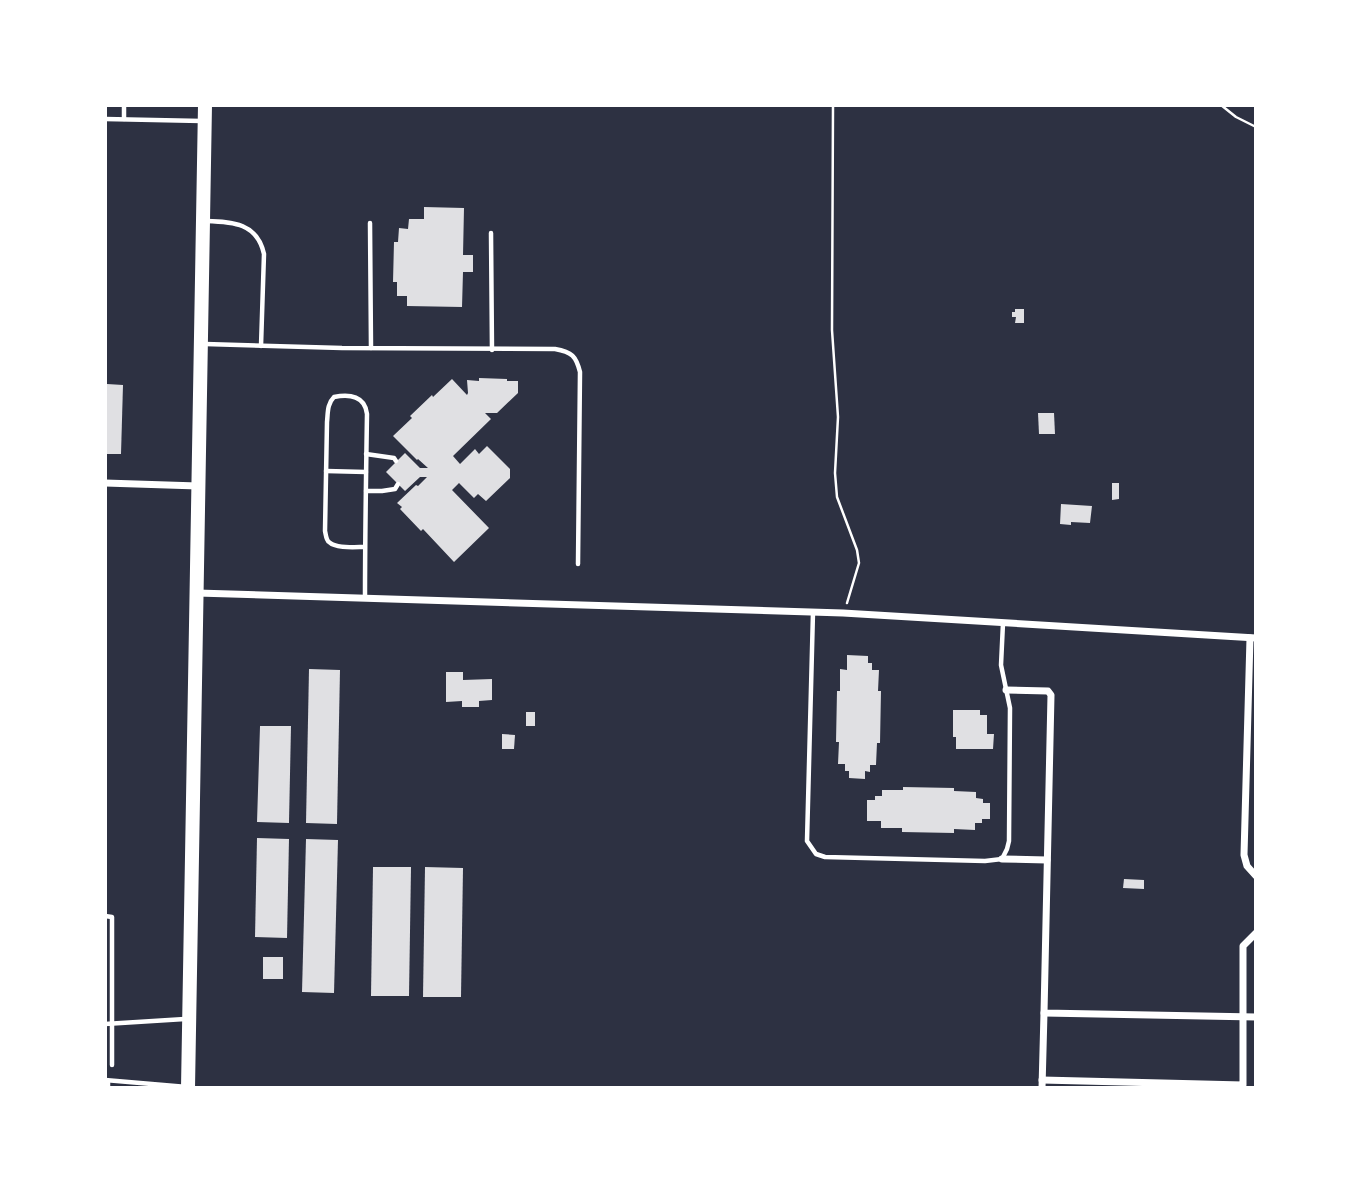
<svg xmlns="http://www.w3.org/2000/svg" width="1361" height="1193" font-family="'Archivo Narrow',sans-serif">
<rect width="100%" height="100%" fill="#2d3142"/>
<g fill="#e0e0e3">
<path d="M 424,207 L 464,208 L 463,255 L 473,255 L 473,272 L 463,272 L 462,307 L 407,306 L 407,296 L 397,296 L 397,282 L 393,282 L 394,242 L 398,242 L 399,228 L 408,229 L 409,219 L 424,219 Z"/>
<path d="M 1015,309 L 1024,309 L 1024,323 L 1015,323 L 1016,317 L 1012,317 L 1012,312 L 1015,312 Z"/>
<path d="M 479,378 L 507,379 L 507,381 L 518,381 L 518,393 L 497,413 L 485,413 L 491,419 L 453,456 L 460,464 L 475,449 L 479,454 L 487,446 L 510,469 L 510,478 L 486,501 L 478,494 L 474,498 L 459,483 L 452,490 L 489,528 L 454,562 L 423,529 L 421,531 L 400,509 L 402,507 L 397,503 L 416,485 L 418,486 L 427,477 L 420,477 L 405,491 L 386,472 L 405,453 L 420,468 L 428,468 L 418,459 L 417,460 L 393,436 L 412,418 L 410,416 L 432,395 L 433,397 L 452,379 L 467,395 L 468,393 L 467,380 L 479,381 Z"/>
<path d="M 107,384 L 123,385 L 121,454 L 106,454 Z"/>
<path d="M 1038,413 L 1054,413 L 1055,434 L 1039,434 Z"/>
<path d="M 1112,483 L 1119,483 L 1119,499 L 1112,500 Z"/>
<path d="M 1061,504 L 1092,506 L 1090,523 L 1071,522 L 1071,525 L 1060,524 Z"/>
<path d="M 847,655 L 868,656 L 868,663 L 872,663 L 872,670 L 879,670 L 878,691 L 881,691 L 880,743 L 877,743 L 876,765 L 870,765 L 870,772 L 865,771 L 865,779 L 849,778 L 849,771 L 845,771 L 845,764 L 838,764 L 839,742 L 836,742 L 837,691 L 840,691 L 840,669 L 847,670 Z"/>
<path d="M 309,669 L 340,670 L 337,824 L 306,823 Z"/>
<path d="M 446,672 L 463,672 L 463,680 L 492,679 L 492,700 L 479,701 L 479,707 L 462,707 L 462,701 L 446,702 Z"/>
<path d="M 953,710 L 980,710 L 980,715 L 987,715 L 987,734 L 994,734 L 993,749 L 956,749 L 956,737 L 953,737 Z"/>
<rect x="526" y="712" width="9" height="14"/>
<path d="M 260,726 L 291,726 L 289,823 L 257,822 Z"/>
<path d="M 502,734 L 515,735 L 514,749 L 502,749 Z"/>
<path d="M 903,787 L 954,788 L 954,791 L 976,792 L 976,798 L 983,799 L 983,803 L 990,803 L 990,819 L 982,819 L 982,823 L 975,823 L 975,830 L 954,829 L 954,833 L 902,832 L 902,828 L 881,828 L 881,821 L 867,821 L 867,800 L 875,800 L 875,796 L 882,796 L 882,790 L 903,790 Z"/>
<path d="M 257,838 L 289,839 L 287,938 L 255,937 Z"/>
<path d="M 306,839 L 338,840 L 334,993 L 302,992 Z"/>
<path d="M 373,867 L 411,867 L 409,996 L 371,996 Z"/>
<path d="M 425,867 L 463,868 L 461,997 L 423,997 Z"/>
<path d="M 1124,879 L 1144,880 L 1144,889 L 1123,888 Z"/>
<rect x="263" y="957" width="20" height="22"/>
</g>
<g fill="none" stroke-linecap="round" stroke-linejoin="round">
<g stroke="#fff" stroke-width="2.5">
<path d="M 833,105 L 832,330 L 838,417 L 835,473 L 837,497 L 857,550 L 859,563 L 847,603"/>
<path d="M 1221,105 L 1236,117 L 1256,127"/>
</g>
<g stroke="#fff" stroke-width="4.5">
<path d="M 105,119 L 202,121"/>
<path d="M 124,119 L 124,105"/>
<path d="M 204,221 C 232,222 257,222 264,254 L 261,346"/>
<path d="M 370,223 L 371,348"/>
<path d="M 491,233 L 492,350"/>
<path d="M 205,344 L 342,348 L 555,349 C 572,352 576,356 580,372 L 578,564"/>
<path d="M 366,454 L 394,458 L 396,461"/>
<path d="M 326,471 L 366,472"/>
<path d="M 366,491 L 382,491 L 395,489 L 398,484"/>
<path d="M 365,598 C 365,536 366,475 367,414 C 365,396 350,394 334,397 C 327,404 328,413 327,422 L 325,531 C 326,535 326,540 329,542 C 336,549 356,547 365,547"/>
<path d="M 813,612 L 807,841 L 816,854 L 825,857 L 985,861 L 1002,859 L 1007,849 L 1009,841 L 1010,708 L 1001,665 L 1003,623"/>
<path d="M 105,916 L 112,917 L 112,1065"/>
<path d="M 105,1024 L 185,1019"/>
<path d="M 105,1080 L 187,1087"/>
<path d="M 108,1088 L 108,1081"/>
</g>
<g stroke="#fff" stroke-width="7">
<path d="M 105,483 L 198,486"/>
<path d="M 197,593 L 843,613 L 1256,638"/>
<path d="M 1250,638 L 1244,855 L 1247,866 L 1256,876"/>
<path d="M 1006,690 L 1048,691 L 1051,695 L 1044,1013 L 1256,1017"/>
<path d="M 1002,859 L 1047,860"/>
<path d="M 1042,1080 L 1243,1085 L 1243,946 L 1256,933"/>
<path d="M 1042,1088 L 1044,1013"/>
</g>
<path stroke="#fff" stroke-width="14" d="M 188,1088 L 205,105"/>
</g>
<rect width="1361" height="1193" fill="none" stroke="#ffffff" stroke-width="214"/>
</svg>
